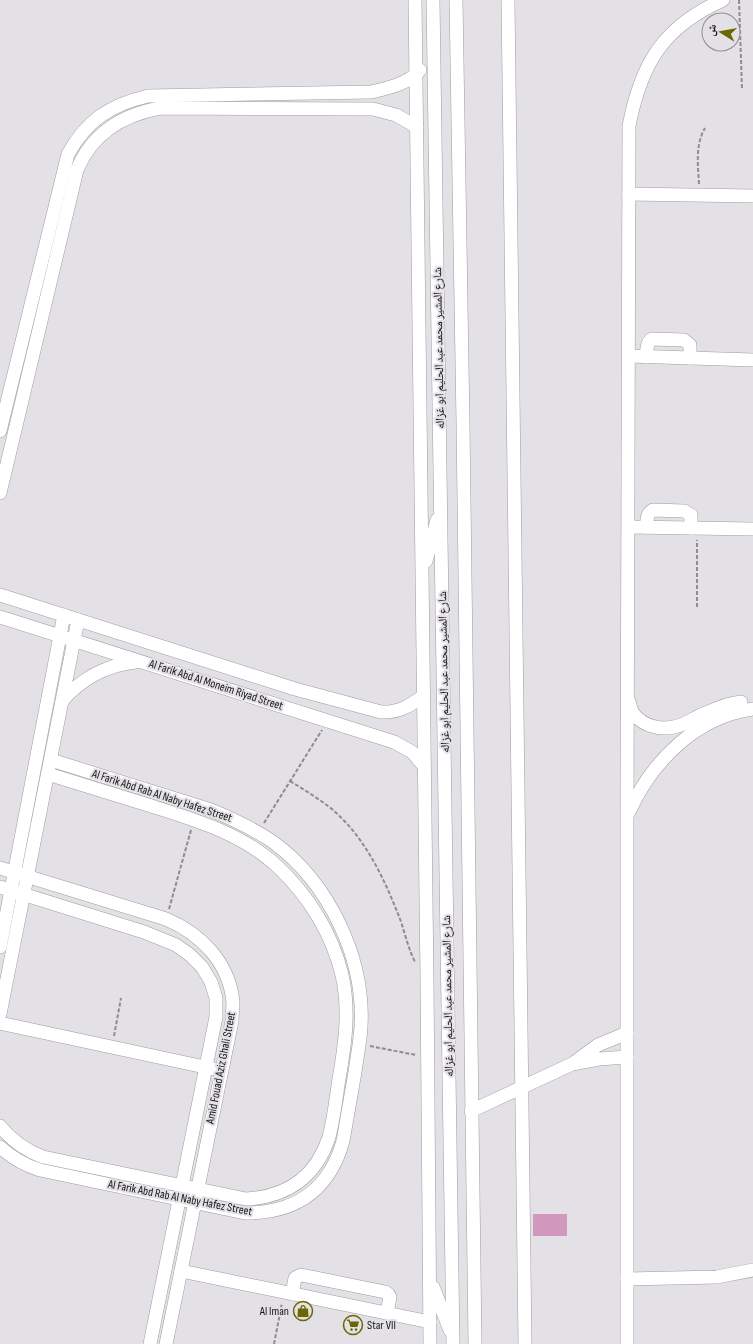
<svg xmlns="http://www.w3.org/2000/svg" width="753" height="1344" font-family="'Sofia Sans Condensed','Noto Naskh Arabic',sans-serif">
<rect width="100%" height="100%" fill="#e3e1e5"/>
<rect fill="#d199bd" x="533" y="1214" width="34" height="22"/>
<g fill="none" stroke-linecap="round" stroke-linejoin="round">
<defs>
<g id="minor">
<path d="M 415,0 L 427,980 L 430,1344"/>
<path d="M 433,0 L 453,1344"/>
<path d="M 456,0 L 463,423 L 475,1344"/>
<path d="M 508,0 L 525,1344"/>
<path d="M 629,194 L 753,196"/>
<path d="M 629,356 L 753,360"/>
<path d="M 646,357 C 647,350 646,343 652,339 L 684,340 L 690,345 L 690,358"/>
<path d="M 0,431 L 68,154 C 87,120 110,105 148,96 L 371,92 C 388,88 408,84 420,70"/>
<path d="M 0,493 L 77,170 C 92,133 122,115 160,108 L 373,109 L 396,115 L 417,127"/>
<path d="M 629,527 L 753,529"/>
<path d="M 647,527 C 647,521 646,513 653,510 L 684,511 L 691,515 L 691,528"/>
<path d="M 426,561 L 437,520"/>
<path d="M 0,595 L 295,689 L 381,712 C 398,713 410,706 423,696"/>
<path d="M 0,617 L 394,742 L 412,752 L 424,766"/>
<path d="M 62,701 C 82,678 106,665 136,662"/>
<path d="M 629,701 C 630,705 631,710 633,713 C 644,728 664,731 681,725 C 689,722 697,716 706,713 C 717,708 729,703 741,702"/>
<path d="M 629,812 C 652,761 696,717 753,709"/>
<path d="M 0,868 L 166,919 C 201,934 229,962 233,1002 C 233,1008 232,1015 232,1021 L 166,1344"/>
<path d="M 0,887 L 144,932 L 176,945 L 190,955 L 202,967 L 211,982 L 216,998 L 216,1017 L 150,1344"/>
<path d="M 0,947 L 64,615"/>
<path d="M 0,1014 L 78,620"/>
<path d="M 0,1023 L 214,1069"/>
<path d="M 575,1062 L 598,1045 L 627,1033"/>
<path d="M 471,1111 L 572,1064 L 599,1059 L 627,1057"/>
<path d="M 0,1126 C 12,1141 25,1150 43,1157 L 246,1199 C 287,1197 316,1177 329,1137 C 334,1118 336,1098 339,1079 C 345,1044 350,1010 342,975 C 332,933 308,895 277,866 C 240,832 192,819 145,804 C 113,794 80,784 48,774"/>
<path d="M 0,1147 C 12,1158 24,1165 40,1170 L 245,1213 C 295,1213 329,1191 343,1141 C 347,1118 351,1095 355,1072 C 357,1057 360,1042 361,1027 C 365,958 329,883 273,842 C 254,829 233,819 211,810 L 51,760"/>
<path d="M 181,1271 L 430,1322"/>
<path d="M 627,1279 L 717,1277 L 753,1270"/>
<path d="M 433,1287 L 450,1330"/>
<path d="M 292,1294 L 295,1278 L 301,1275 L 385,1292 L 388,1294 L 390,1297 L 387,1313"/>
<path d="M 627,1344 L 627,817 L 629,126 C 641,63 664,26 723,0"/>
</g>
</defs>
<use href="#minor" stroke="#9e9ca0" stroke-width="14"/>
<g stroke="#8e8c8f" stroke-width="2" stroke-dasharray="4 2" stroke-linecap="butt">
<path d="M 739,0 L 742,89"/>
<path d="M 699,184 C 698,165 695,145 705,128"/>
<path d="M 697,607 L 697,540"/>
<path d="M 290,781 C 303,789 316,797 328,806 C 364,834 384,878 400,919 C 405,933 408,948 415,962"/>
<path d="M 264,823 L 322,730"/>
<path d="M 169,909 L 191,830"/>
<path d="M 114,1036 L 121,998"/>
<path d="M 370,1046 L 416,1055"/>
<path d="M 274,1344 L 282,1303"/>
</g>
<use href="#minor" stroke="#fff" stroke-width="13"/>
</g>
<defs>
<symbol id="shop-ring" viewBox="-11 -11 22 22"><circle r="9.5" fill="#e3e1e5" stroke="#696802" stroke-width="1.5"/><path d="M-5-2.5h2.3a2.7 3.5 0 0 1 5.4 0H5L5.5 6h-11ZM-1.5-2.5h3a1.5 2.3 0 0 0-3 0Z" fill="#696802"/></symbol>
<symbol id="supermarket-ring" viewBox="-11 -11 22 22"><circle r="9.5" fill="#e3e1e5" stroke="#696802" stroke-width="1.5"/><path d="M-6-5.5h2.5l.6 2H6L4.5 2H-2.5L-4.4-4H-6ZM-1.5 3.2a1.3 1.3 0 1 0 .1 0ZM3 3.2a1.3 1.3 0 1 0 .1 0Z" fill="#696802"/></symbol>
</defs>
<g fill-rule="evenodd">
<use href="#shop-ring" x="292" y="1300" width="22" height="22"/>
<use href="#supermarket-ring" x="342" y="1314" width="22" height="22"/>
</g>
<g text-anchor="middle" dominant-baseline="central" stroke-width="4" stroke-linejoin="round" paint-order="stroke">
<g font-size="12" fill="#151416" stroke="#e3e1e5">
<text transform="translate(439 348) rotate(-91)">شارع المشير محمد عبد الحليم ابو غزاله</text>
<text transform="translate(444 672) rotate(-91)">شارع المشير محمد عبد الحليم ابو غزاله</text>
<text transform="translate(216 685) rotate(18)">Al Farik Abd Al Moneim Riyad Street</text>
<text transform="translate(162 796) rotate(18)">Al Farik Abd Rab Al Naby Hafez Street</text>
<text transform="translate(448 996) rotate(-91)">شارع المشير محمد عبد الحليم ابو غزاله</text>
<text transform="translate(221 1068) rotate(-79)">Amid Fouad Aziz Ghali Street</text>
<text transform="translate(180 1198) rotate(11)">Al Farik Abd Rab Al Naby Hafez Street</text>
</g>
<g font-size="12" fill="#151416" stroke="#e3e1e5" text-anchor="end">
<text x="289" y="1311">Al Iman</text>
<text x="367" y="1325" text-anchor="start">Star VII</text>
</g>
</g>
<g transform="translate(721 32) rotate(281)"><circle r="19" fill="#e3e1e5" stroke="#918f92"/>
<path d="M0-3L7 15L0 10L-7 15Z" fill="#696802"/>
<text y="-6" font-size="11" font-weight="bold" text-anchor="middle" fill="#151416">ش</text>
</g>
</svg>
